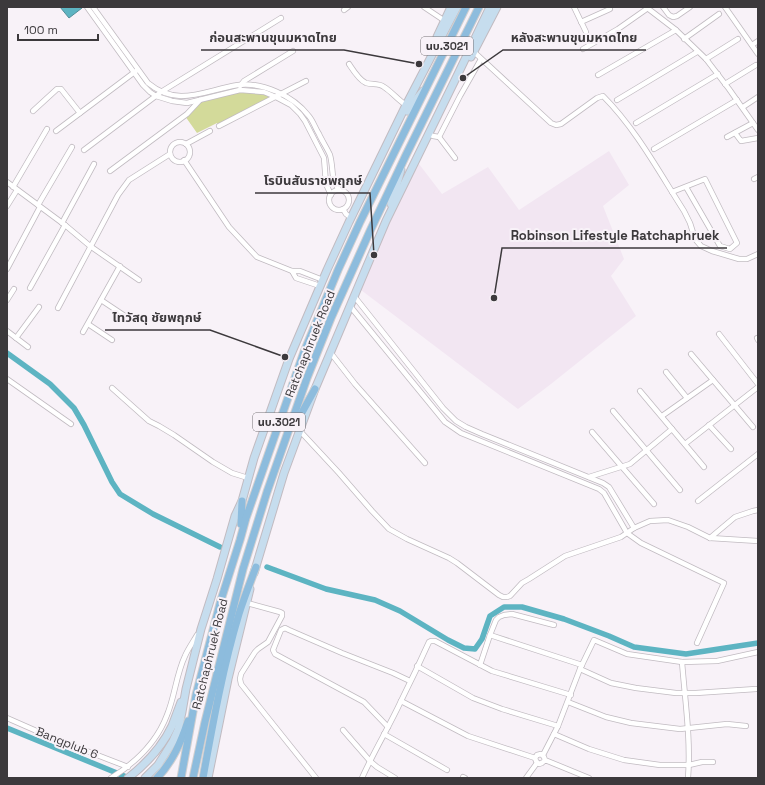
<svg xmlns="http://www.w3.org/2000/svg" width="765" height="785" font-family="'Space Grotesk','Noto Sans Thai',sans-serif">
<rect width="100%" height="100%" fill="#f8f2f8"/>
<path fill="#f2e6f2" d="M 609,151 L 629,185 L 603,206 L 624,259 L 611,276 L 636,316 L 551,384 L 518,409 L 361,290 L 387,226 L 419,164 L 442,194 L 488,167 L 519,210 Z"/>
<path fill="#d3da9a" d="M 248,90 L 276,97 L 219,126 L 217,123 L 197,133 L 185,116 L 200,100 Z"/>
<path fill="#5db4c2" stroke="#538f9a" d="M 60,7 L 81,7 L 82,8 L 69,18 Z"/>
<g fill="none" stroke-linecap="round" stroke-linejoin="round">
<g stroke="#5db4c2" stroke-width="5.5">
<path d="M 7,353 L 50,384 L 74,408 L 84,425 L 112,482 L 120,494 L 153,514 L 220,547"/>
<path d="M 267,567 L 326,589 L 375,600 L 400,611 L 448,640 L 464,648 L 475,649 L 482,639 L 490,616 L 504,607 L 522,607 L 564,619 L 609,636 L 634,647 L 686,654 L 758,643"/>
<path d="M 7,728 L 129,778"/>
</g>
<defs>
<g id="street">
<path d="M 87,7 L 143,85 L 150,92 L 156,96 L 172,101 L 187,103 L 240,90 L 264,92 L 276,97 L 291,105 L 300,114 L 305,121 L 324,158 L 326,184 L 331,195"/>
<path d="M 93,7 L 148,83 C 178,108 205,90 238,85 C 263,82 293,96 308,115 C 313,120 315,128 319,134 C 322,141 327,148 330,155 C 332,162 332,169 333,176 C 334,181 336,186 339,190"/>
<path d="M 424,7 L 445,21"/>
<path d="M 574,7 L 586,32"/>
<path d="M 646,7 L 676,30 L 706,59 L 729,89 L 758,130"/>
<path d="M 663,7 L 669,15 L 673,17 L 677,16 L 690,7"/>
<path d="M 725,7 L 758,54"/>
<path d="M 344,10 L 348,7"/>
<path d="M 581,22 L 610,9"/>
<path d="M 684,39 L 719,14"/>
<path d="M 752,45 L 758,41"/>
<path d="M 583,49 L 618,29 L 648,8"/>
<path d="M 474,52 L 551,123 L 556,125 L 561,124 L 597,98 L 603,96 C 636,129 659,172 684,211 L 690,223 L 695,239 L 701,246 L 712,251 L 739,259 L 747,259 L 758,254"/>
<path d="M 706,59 L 738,39"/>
<path d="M 349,64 C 353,70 359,80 366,83 C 372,85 379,83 384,87 C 392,92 398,100 406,105"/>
<path d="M 598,75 L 676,30"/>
<path d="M 725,84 L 756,65"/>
<path d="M 240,86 L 244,81 L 293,51"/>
<path d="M 617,100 L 697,52"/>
<path d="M 743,107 L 758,97"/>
<path d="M 33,111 L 57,89 L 61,89 L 80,113"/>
<path d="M 636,123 L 718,74"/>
<path d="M 219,126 L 306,81"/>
<path d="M 56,131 L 136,71"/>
<path d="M 735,133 L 741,141 L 758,138"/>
<path d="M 429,134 L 433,136 L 439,137 L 460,96 L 481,59"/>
<path d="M 439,137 L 455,158"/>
<path d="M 727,137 L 753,123"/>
<circle cx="180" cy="152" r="10"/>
<path d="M 186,144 L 210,131"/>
<path d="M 654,149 L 737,100"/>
<path d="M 84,150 L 161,92 L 281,18"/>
<path d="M 184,160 L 229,227 L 257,257 L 292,271"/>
<path d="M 110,171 L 187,114 L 200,100"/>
<path d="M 754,179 L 758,177"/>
<path d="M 7,182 L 65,225 L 90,246 L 139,280"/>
<path d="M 13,187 L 47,129"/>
<circle cx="339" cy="200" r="10"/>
<path d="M 672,192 L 705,179 L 737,243 L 730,249 L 720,246 L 686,187"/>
<path d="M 38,205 L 72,147"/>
<path d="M 7,206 L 17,190"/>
<path d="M 343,209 L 346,214 L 351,218"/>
<path d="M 62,223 L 94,164"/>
<path d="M 7,269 L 40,207"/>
<path d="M 320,286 L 296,278 L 292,271 L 300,271 L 323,280"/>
<path d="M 30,288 L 65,225"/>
<path d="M 354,296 L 443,408 L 456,421 L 466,427 L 482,434 L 603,483 L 609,487 L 634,528"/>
<path d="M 7,300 L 14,289"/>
<path d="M 101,300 L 125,316"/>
<path d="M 350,306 L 445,422 L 461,433 L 599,489 L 604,493 L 627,533 L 641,543 L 724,583 L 697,643"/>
<path d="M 58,308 L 118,195 L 129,180 L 170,154"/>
<path d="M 88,324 L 112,340"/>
<path d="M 7,331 L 28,347"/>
<path d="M 83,332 L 120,266"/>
<path d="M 719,334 L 758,384"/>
<path d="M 16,338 L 39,307"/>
<path d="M 757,338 L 758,340"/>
<path d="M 330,352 L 355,384 L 425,463"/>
<path d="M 691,354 L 753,427"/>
<path d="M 666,372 L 687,398"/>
<path d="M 7,379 L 71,424"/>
<path d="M 112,388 L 149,421 L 159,426 L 174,435 L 213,462 L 232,473 L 248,478"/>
<path d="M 640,391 L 704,467"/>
<path d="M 613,411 L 680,490"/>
<path d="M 662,416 L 713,380"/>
<path d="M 709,425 L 731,449"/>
<path d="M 300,431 L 339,473 L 372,511 L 389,529 L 407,539 L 449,558 L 457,563 L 499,595 L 503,597 L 507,597 L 510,596 L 522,583 L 529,579 L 565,556 L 621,537 L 634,528 L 650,521 L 668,520 L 688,527 L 710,538 L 758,541"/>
<path d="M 592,432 L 654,504"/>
<path d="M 685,444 L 758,387"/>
<path d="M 589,477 L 630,464 L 672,429"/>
<path d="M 698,501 L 758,454"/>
<path d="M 710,538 L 735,517 L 753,511 L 758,510"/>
<path d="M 247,603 L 280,612 L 282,613 L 282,616 L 268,642 L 258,649 L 255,652 L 241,674 L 240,679 L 241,684 L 260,708 L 316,778"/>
<path d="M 490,635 L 582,665"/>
<path d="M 682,662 C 685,700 691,740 688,778"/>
<path d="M 480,665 L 490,635 L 496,620 L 499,617 L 504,615 L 512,614 L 554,625"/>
<path d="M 417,666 L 473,698 L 502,709 L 558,726"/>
<path d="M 580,669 L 611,683 L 636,688 L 676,693 L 696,693 L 756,689"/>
<path d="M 401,701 L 468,736 L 535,758"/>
<path d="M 568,702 L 606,717 L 631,723 L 680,729 L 727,724 L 746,726"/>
<path d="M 7,718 L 48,736 L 128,767"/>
<path d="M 388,727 L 364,702 L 275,654 L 273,650 L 281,630 L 285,628 L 289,630 L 342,653 L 393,673 L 410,681"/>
<path d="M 343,730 L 370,761 L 377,767 L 395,778"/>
<path d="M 384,734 L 447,770"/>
<path d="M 554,734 L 589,749 L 624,760 L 660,765 L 689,765 L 702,762 L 713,762"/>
<path d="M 543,755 L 558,726 L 580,669 L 594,640 L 627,654 L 682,662 L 717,661 L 758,652"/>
<path d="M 545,760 L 542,763 L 539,764 L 536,761 L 535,758 L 537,755 L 541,754 L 544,757 L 545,760 L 589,778"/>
<path d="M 463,777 L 465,778"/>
<path d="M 111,778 C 135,763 157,742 167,715 C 175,696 176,675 185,656 C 188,649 193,642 197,635"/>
<path d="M 362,778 C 374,751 389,727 401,701 C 411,681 420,662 429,642 L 431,641 L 435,641 L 492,671 L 571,695"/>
<path d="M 526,778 L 537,763"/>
</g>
<g id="secondary">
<path d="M 437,37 L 451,7"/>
<path d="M 471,57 L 497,7"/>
<path d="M 407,111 L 423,91"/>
<path d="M 391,204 L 401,170"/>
<path d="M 254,573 L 284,473 L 315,389 L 386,221 L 457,76 L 490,7"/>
<path d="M 128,778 C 146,764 162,747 172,726 C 175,718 178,710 181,702"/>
<path d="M 145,778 L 158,765 L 165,754 L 173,741 L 178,730 L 182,712 L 186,689 L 201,629 L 217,579 L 235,516 L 242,501 L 254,458 L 289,359 L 327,270 L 349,222 L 406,105 L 457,7"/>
<path d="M 208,778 L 228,679 L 250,589"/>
</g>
<g id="primary">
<path d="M 294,427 L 315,389"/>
<path d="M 241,524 L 242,501"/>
<path d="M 157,778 C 173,761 181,742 188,721"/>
<path d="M 181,778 L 196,695 L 221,600 L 240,540 L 246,518 L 304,352 L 338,270 L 360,222 L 466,7"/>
<path d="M 193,778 L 205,722 L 243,569 L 267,492 L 307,378 L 331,318 L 370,231 L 406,155 L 479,7"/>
<path d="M 203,778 C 213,723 223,667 239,614 C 244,598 250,583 256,567"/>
</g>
</defs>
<use href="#street" stroke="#c1bbc1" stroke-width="6"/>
<use href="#secondary" stroke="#c1bbc1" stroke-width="9"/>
<use href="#primary" stroke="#d0cfd0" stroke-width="9"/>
<use href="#street" stroke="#fff" stroke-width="4.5"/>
<use href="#secondary" stroke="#c6ddee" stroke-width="7"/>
<use href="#primary" stroke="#8dbcdd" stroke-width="7"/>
</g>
<g text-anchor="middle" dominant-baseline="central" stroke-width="4" stroke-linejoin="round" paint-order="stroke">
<g fill="#f8f2f8" stroke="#747074" stroke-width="1">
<rect x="421" y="37" width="52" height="18" rx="3"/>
<rect x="253" y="413" width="52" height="18" rx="3"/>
</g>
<g font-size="11" font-weight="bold" fill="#3c393c">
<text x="447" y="46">นบ.3021</text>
<text x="279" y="422">นบ.3021</text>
</g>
<g font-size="12" fill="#3c393c" stroke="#f8f2f8">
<text transform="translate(310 344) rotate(-68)">Ratchaphruek Road</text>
<text transform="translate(210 654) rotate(-76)">Ratchaphruek Road</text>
<text transform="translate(67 743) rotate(22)">Bangplub 6</text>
</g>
</g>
<path fill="none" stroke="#3c393c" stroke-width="1.5" d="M463 78L503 50H646M419 64L344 50H201M374 255L370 193H255M494 298L502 248H727M285 357L210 330H105"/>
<g fill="#3c393c" stroke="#f8f2f8" stroke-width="1.5">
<circle cx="463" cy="78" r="4"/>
<circle cx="419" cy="64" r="4"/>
<circle cx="374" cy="255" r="4"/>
<circle cx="494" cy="298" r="4"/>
<circle cx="285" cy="357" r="4"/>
</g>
<g font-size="13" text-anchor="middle" font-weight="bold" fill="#3c393c" stroke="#f8f2f8" stroke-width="4" stroke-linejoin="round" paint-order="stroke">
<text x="574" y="42">หลังสะพานขุนมหาดไทย</text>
<text x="273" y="42">ก่อนสะพานขุนมหาดไทย</text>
<text x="313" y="185">โรบินสันราชพฤกษ์</text>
<text x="615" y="240">Robinson Lifestyle Ratchaphruek</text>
<text x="157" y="322">ไทวัสดุ ชัยพฤกษ์</text>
</g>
<rect width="765" height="785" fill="none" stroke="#3c393c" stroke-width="16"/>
<path d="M18 34v6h80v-6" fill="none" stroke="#3c393c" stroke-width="2"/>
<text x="24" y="34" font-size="12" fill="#3c393c" stroke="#f8f2f8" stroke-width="3" paint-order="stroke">100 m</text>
</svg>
